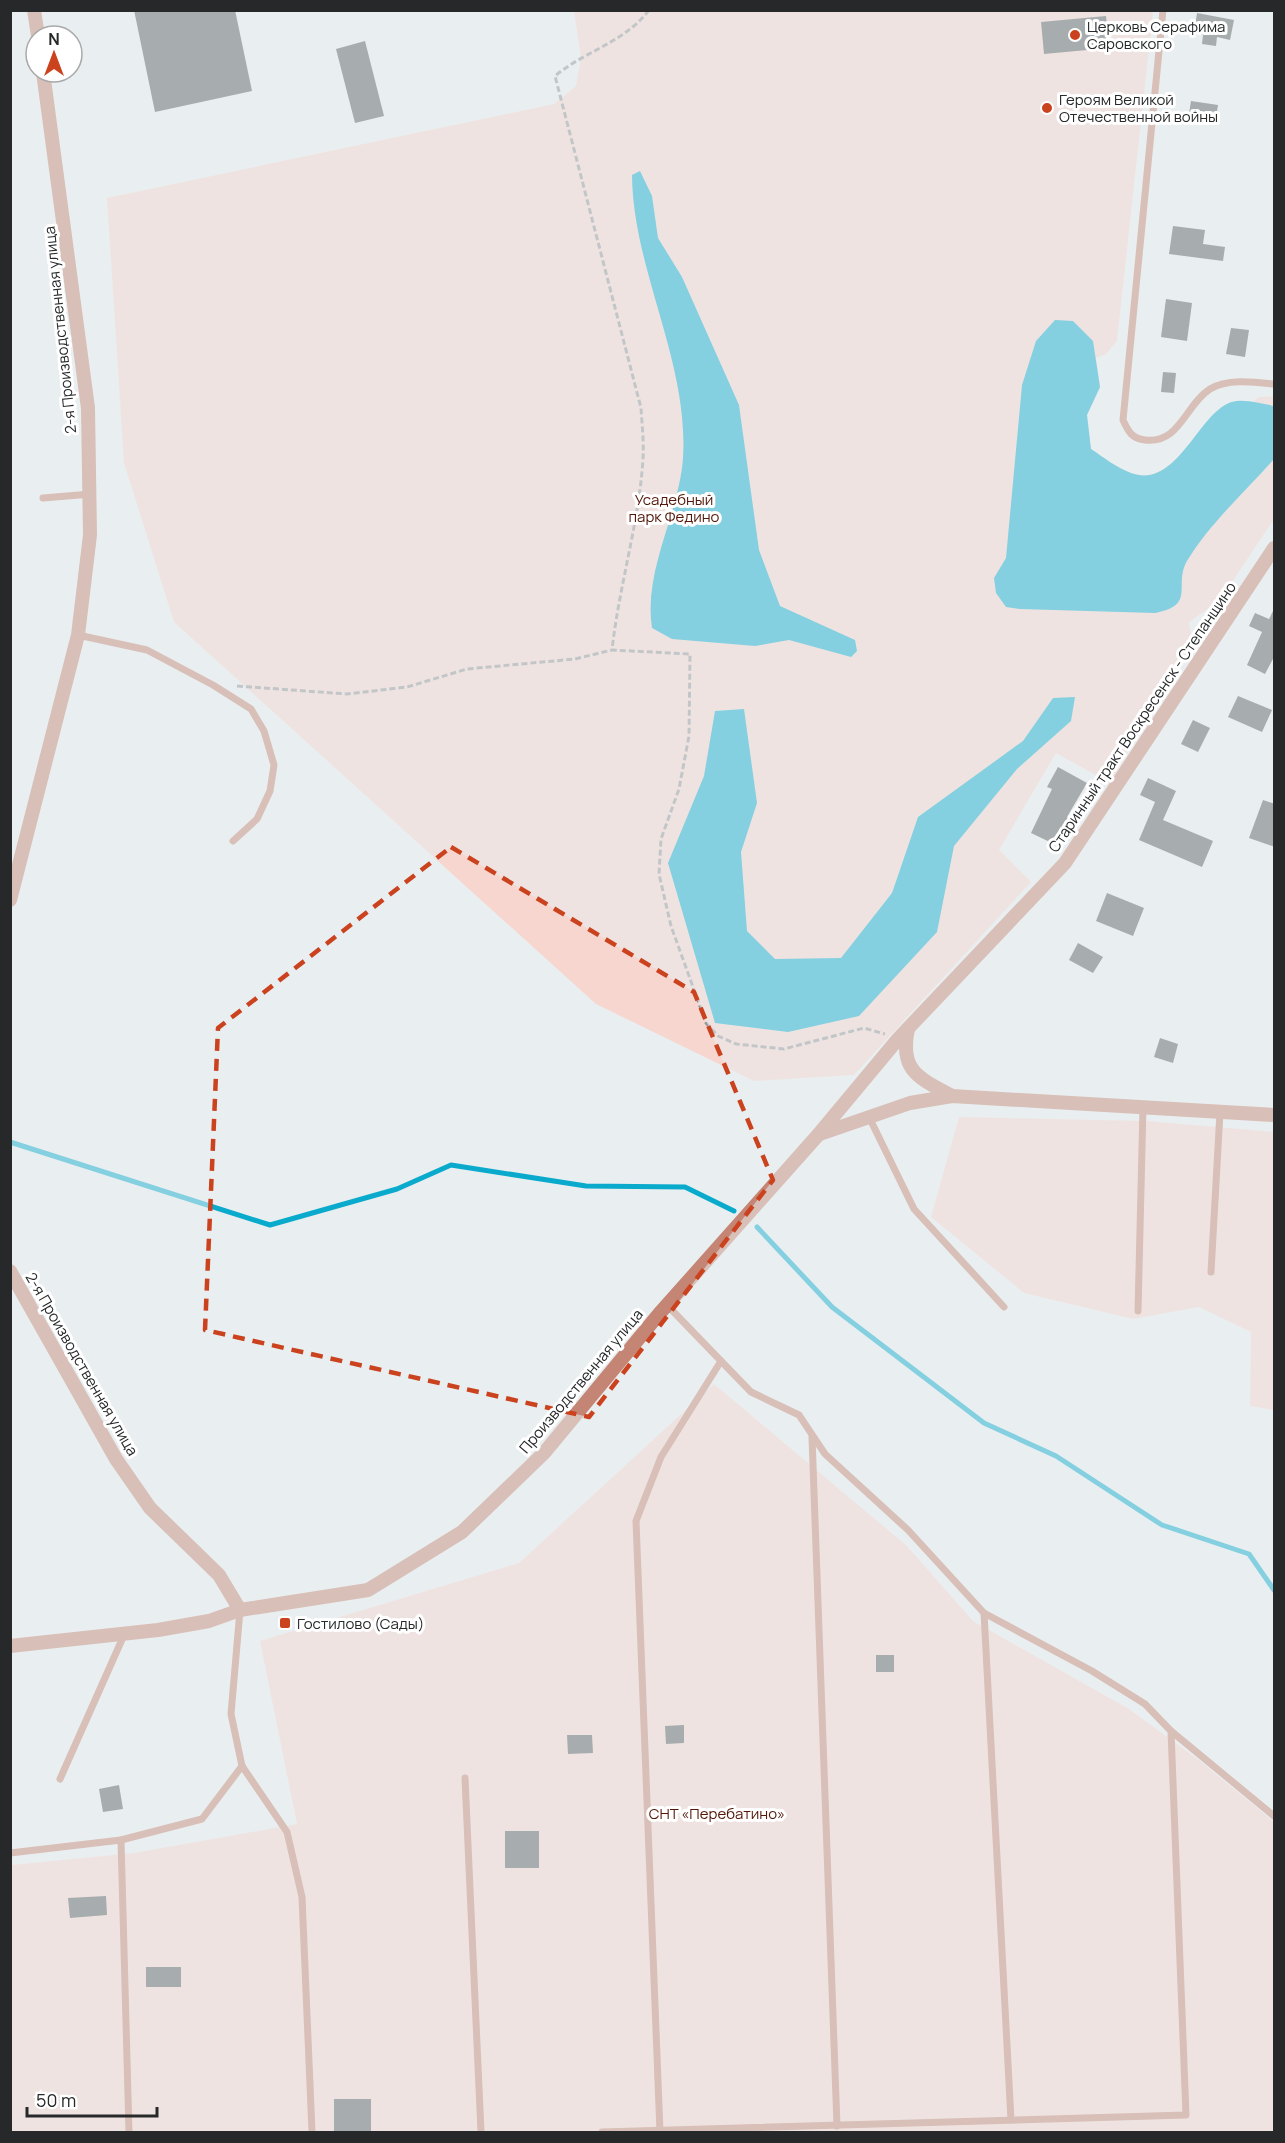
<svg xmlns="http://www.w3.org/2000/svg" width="1285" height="2143" font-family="Manrope,sans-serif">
<rect width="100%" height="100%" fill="#e9eef0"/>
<g fill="#f6d6ce">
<path d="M 574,11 L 1153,11 L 1117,341 L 1106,354 L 1096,358 L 1100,387 L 1087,415 L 1091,449 C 1104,457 1117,468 1131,473 C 1176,489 1199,414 1234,402 C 1239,400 1247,402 1252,403 L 1259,397 L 1274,396 L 1274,519 L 1220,600 L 1189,622 L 1192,641 L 1110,783 L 1056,753 L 999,850 L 1031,882 L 854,1075 L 754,1081 L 596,1004 L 174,622 L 124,463 L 107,198 L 554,104 L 576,86 L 581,58 Z"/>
<path d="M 959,1117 L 1147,1121 L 1274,1132 L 1274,1410 L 1250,1406 L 1251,1332 L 1199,1307 L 1133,1319 L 1024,1293 L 931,1217 Z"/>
<path d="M 714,1384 L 907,1546 L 973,1621 L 1129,1709 L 1200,1761 L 1274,1822 L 1274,2132 L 11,2132 L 11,1865 L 134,1853 L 297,1824 L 260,1641 L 519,1563 Z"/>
</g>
<g fill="#09aacc">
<path d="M 640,171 L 652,196 L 658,238 L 682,277 L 739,405 L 759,550 L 780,606 L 855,640 L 857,651 L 851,657 L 789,640 L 755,646 L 672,639 L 652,628 C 643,571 679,514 683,458 C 689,361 633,271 632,175 Z"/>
<path d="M 1055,320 L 1073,321 L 1093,341 L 1100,387 L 1087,415 L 1091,449 C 1103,457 1117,468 1131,473 C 1180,491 1200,404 1237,401 C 1249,400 1263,404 1274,406 L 1274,459 C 1245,492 1210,523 1187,561 C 1173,586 1197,605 1155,613 L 1020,609 L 1006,607 L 996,593 L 994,578 L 1006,558 L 1022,385 L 1036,341 Z"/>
<path d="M 1075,697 L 1071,721 L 1017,769 L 954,846 L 937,932 L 859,1016 L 788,1032 L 715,1023 L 668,863 L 704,776 L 715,711 L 744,709 L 757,803 L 741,852 L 747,931 L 775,959 L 841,958 L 892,893 L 918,817 L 1023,741 L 1053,698 Z"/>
</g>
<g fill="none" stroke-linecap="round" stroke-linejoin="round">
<g stroke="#09aacc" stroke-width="5">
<path d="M 10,1142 L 270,1225 L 397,1189 L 451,1165 L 586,1186 L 685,1187 L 734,1211"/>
<path d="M 757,1227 L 832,1307 L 984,1423 L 1056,1456 L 1162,1525 L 1249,1554 L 1274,1590"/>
</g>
</g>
<g fill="#575c5d">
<path d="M 134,10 L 235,10 L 252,91 L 155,112 Z"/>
<path d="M 1197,13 L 1234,20 L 1230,40 L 1217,37 L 1216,46 L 1202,44 L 1203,35 L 1194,33 Z"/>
<path d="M 1106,16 L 1109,48 L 1044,54 L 1041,22 Z"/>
<path d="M 365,41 L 384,116 L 355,123 L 336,49 Z"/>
<path d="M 1191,101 L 1218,105 L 1215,124 L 1188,120 Z"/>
<path d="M 1173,226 L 1205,230 L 1203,244 L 1225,247 L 1223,261 L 1169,254 Z"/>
<path d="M 1166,299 L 1192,303 L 1187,341 L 1161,337 Z"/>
<path d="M 1231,328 L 1249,330 L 1245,357 L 1226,354 Z"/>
<path d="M 1163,372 L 1176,373 L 1174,393 L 1161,392 Z"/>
<path d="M 1275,607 L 1275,655 L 1265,674 L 1247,665 L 1262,632 L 1249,626 L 1255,613 L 1269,619 Z"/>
<path d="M 1238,696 L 1272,710 L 1262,732 L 1228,717 Z"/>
<path d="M 1193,720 L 1210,728 L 1198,752 L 1181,744 Z"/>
<path d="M 1058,767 L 1087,783 L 1067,817 L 1072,820 L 1063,839 L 1058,836 L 1054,844 L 1031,833 L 1052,789 L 1047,787 Z"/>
<path d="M 1148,778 L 1176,791 L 1163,820 L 1213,841 L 1202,867 L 1139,840 L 1155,802 L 1140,795 Z"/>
<path d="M 1263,800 L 1275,804 L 1275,847 L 1249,838 Z"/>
<path d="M 1107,893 L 1144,908 L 1133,936 L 1096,921 Z"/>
<path d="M 1078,943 L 1103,957 L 1093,973 L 1069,960 Z"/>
<path d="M 1160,1038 L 1178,1044 L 1173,1063 L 1154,1057 Z"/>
<rect x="876" y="1655" width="18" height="17"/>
<path d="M 684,1725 L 684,1743 L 666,1744 L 665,1726 Z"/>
<path d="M 567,1735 L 592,1735 L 593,1753 L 568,1754 Z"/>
<path d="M 119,1785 L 123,1809 L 103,1812 L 99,1789 Z"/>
<rect x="505" y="1831" width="34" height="37"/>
<path d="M 106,1896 L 107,1915 L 70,1918 L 68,1898 Z"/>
<rect x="146" y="1967" width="35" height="20"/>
<rect x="334" y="2099" width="37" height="34"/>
</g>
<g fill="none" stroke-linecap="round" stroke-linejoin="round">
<g stroke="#929697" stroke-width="3" stroke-dasharray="6 3" stroke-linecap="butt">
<path d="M 649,10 C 625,42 585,51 555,76 L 641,408 C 642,425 644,442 643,459 C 639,523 619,586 612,650 L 690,654 L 689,736 L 679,789 L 661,839 L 659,874 L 671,926 L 706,1023 L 718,1036 L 736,1044 L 784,1049 L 864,1028 L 885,1034"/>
<path d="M 237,686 L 347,694 L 407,687 L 467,669 L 575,659 L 612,650"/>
</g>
<g stroke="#c48574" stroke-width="7">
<path d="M 1163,10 L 1123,420 C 1128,431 1132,439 1145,440 C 1180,444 1185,405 1210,389 C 1227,378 1256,382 1274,384"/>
<path d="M 43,498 L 91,494"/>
<path d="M 78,635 L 147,650 L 213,685 L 251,709 L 264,731 L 274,765 L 270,791 L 257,819 L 233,841"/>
<path d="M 869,1117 L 914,1209 L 1004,1307"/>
<path d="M 1211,1272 L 1220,1112"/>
<path d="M 1138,1311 L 1143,1107"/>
<path d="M 721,1361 L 751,1392 L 799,1415 L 825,1454 L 908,1530 L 984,1613 L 1011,2120"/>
<path d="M 812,1437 L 837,2126"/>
<path d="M 240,1610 L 231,1714 L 242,1766 L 287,1832 L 302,1897 L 312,2132"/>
<path d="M 1171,1731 L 1274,1816"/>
<path d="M 465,1778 L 481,2132"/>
<path d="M 60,1779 L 124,1635"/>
<path d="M 121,1840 L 129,2132"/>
<path d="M 10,1853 L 121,1840 L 202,1819 L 242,1766"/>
<path d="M 602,2132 L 1186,2115 L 1171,1731 L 1145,1704 L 1092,1671 L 984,1613"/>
<path d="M 660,2132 L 636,1521 L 661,1457 L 721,1361 L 667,1305"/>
</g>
<g stroke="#c48574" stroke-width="14">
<path d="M 34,10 L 38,36"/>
<path d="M 10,900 L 78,635 L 90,535 L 88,408 L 43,72"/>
<path d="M 908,1029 C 899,1071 919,1078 952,1096"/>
<path d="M 820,1134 L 910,1103 L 952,1096 L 1274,1115"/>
<path d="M 10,1271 L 116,1459 L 150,1508 L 219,1575 L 240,1610"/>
<path d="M 10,1646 L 158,1630 L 209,1621 L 240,1610 L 368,1590 L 462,1532 L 544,1453 L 659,1314 L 818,1135 L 898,1039 L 1065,863 L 1274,548"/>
</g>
</g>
<path d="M0 0H1285V2143H0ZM 451,847 L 694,992 L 773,1180 L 589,1417 L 205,1330 L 218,1028 Z" fill="#e9eef0" fill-opacity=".55" fill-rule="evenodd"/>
<path fill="none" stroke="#cb421e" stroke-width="4.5" stroke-dasharray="12 8" stroke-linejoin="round" d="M 451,847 L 694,992 L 773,1180 L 589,1417 L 205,1330 L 218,1028 Z"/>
<g fill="#cb421e" stroke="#fff" stroke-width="2">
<circle cx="1075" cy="35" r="6"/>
<circle cx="1047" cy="108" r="6"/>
<rect x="279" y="1617" width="12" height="12" rx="3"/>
</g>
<g text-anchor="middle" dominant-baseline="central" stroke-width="6" stroke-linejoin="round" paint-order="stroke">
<g font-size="15" fill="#262829" stroke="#fff" text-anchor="start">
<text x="1087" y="26">Церковь Серафима<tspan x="1087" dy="17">Саровского</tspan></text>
<text x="1059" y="99">Героям Великой<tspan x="1059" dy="17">Отечественной войны</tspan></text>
<text x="297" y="1623">Гостилово (Сады)</text>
</g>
<g font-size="15" fill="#262829" stroke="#fff">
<text transform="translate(60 330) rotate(-96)">2-я Производственная улица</text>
<text transform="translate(1142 717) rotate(-56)">Старинный тракт Воскресенск - Степанщино</text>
<text transform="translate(82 1364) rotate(60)">2-я Производственная улица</text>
<text transform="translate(581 1381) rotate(-50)">Производственная улица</text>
</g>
<g font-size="15" fill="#521708" stroke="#fff">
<text x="674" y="499">Усадебный<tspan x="674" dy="17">парк Федино</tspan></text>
<text x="717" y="1813">СНТ «Перебатино»</text>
</g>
</g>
<rect width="1285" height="2143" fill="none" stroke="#262829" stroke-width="24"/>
<g transform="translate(54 54)"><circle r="28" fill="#ffffff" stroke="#a8a9a9" stroke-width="1.5"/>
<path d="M0-4.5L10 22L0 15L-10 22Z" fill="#cb421e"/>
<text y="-9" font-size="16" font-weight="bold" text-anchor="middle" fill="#262829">N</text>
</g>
<path d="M27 2107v9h130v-9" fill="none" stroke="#262829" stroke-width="3"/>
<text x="36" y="2107" font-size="18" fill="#262829" stroke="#ffffff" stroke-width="4.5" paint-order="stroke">50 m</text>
</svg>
